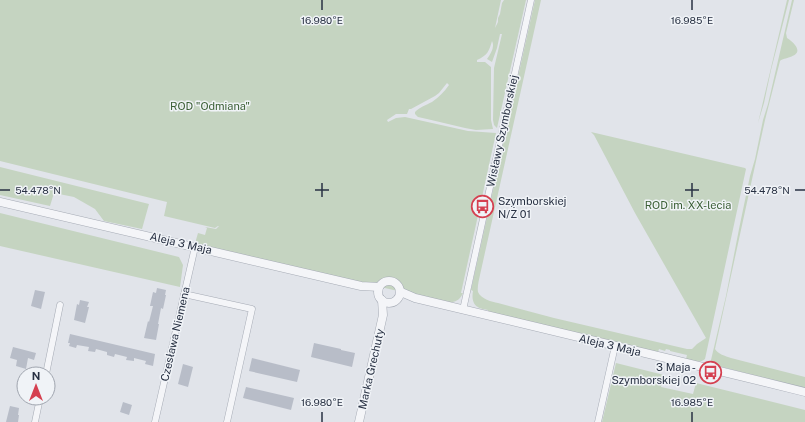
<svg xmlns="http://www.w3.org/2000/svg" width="805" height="422" font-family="'Public Sans',sans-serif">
<rect width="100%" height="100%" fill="#e1e4ea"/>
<g fill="#c5d4c1">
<path d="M 0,0 L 501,0 L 495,28 L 498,22 L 498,18 L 500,14 L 502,3 L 504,0 L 526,0 L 497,128 L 494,125 L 493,120 L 494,68 L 502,34 L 500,34 L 497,48 L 492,62 L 487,59 C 491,53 495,47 492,41 C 489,51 488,55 477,60 L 477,62 L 485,62 L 491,67 L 491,120 L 493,129 L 476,130 L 465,128 L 427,119 L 418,117 L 415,114 L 415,112 C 420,107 426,105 432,102 C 439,97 444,92 449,85 L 447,83 L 439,93 L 435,96 L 411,109 L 409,109 L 407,114 L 396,114 L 387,120 L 388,122 L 396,118 L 405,117 L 468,131 L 496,133 L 461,293 L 463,293 C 459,302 453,303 445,302 L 196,244 L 196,240 L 198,233 L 205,235 L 207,228 L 205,227 L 216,229 L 219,226 L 218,226 L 215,228 L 164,216 L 167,202 L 0,161 Z"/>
<path d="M 535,0 L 541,0 L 480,275 C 479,280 477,287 478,292 C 481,299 492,302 498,303 L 554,318 L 687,349 L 692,349 L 697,344 L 706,338 L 635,213 L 594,135 L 591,132 L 745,168 L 746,169 L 705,359 C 699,364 692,360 686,359 L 687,355 L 670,351 L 670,350 L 666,349 L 665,351 L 659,349 L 658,352 L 488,312 L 488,310 C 485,309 480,309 478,307 C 472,304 472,296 473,291 L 471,290 Z"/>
<path d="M 787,0 L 789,0 L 771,70 L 764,103 L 758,123 Z"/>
<path d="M 792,0 L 794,0 L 786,33 L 787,38 C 790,40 793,42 795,45 C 804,57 785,57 780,61 L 765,120 L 715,349 C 718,354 725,356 731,358 L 805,377 L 805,388 L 714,365 L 711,363 L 711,360 L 726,296 L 739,229 L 750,176 L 755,159 L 763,120 L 768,104 Z"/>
<path d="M 0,167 L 149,204 L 142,229 L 104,221 L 95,209 L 74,197 L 54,193 L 50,206 L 0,195 Z"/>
<path d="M 0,213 L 179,257 L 183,265 L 180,287 L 0,246 Z"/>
<path d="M 616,363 L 664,375 L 661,387 L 693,394 L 696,383 L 805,410 L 805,422 L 602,422 Z"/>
</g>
<g fill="#b8bdc8">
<path d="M 157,288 L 166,290 L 165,295 L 166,295 L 163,309 L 161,308 L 158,324 L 159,324 L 156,340 L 144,338 L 148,321 L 149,322 L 153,306 L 150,306 L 153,292 L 156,293 Z"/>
<path d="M 35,290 L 45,292 L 41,309 L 31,306 Z"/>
<path d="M 80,300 L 89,302 L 87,307 L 89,307 L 85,323 L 74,320 L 77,304 L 79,305 Z"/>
<path d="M 70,334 L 155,354 L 153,366 L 145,364 L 146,361 L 134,358 L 134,361 L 126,360 L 127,357 L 115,354 L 114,357 L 107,355 L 107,352 L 96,349 L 95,352 L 88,351 L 89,347 L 77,345 L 76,348 L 69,346 L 70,343 L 68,343 Z"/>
<path d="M 314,343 L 341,349 L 341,350 L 355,353 L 352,367 L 311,357 Z"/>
<path d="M 13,347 L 36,353 L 34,360 L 28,358 L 26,369 L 16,366 L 17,360 L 10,358 Z"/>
<path d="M 252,358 L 300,370 L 297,382 L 249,371 Z"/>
<path d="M 183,364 L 193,367 L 188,387 L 178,384 Z"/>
<path d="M 246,387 L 294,398 L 291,410 L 243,398 Z"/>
<path d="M 123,402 L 132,405 L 129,415 L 120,412 Z"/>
<path d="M 10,406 L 19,408 L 18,415 L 19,415 L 18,422 L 6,422 Z"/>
</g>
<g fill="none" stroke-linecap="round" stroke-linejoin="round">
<defs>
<g id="minor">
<path d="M 184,294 L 252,309 L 227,422"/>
<path d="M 463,310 L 531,0"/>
<path d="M 46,374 L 60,305"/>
<path d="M 35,422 L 40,398"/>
<path d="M 155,422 L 195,247"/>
<path d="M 598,422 L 615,346"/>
</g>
<g id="tertiary">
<path d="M 0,202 L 361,286 L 379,287"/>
<circle cx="389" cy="292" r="11"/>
<path d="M 401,292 L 415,298 L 666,358 L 805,392"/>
<path d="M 359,422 L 383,315 L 382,300"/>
</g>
</defs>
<use href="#minor" stroke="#a6abb5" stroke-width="7"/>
<use href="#tertiary" stroke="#a6abb5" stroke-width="9"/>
<use href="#minor" stroke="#f4f5f8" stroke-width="6"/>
<use href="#tertiary" stroke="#f4f5f8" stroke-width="8"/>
</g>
<path fill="none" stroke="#283143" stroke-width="1.5" d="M 322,0 L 322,10M 692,0 L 692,10M 322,183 L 322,197M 692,183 L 692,197M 0,190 L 10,190M 315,190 L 329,190M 685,190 L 699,190M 795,190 L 805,190M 322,412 L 322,422M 692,412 L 692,422"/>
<defs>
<symbol id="bus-ring" viewBox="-11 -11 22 22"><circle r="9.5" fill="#f0f3f7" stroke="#d54050" stroke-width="1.5"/><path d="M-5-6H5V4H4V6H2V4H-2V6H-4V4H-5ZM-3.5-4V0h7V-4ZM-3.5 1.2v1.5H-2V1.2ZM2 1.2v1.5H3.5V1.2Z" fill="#d54050"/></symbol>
</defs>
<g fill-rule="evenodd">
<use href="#bus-ring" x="470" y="194" width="25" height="25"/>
<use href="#bus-ring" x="698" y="360" width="25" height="25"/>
</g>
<g text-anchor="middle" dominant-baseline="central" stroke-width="3" stroke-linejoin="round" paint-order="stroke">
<g font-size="11" fill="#3b5f35" stroke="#f0f3f7">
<text x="210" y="106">ROD "Odmiana"</text>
<text x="688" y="205">ROD im. XX-lecia</text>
</g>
<g font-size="11" fill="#283143" stroke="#f0f3f7">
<text transform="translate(502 131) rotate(-78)">Wisławy Szymborskiej</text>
<text transform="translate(181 243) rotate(13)">Aleja 3 Maja</text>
<text transform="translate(175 334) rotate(-77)">Czesława Niemena</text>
<text transform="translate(610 345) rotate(13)">Aleja 3 Maja</text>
<text transform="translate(371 369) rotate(-77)">Marka Grechuty</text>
</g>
<g font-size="11" fill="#283143" stroke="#f0f3f7" text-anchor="start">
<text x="498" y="201">Szymborskiej<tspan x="498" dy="13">N/Ż 01</tspan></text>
<text x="696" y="367" text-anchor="end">3 Maja -<tspan x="696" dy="13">Szymborskiej 02</tspan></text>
</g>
</g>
<g font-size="10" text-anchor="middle" fill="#283143" stroke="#f0f3f7" stroke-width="3" stroke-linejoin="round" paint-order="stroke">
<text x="322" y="24">16.980°E</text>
<text x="692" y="24">16.985°E</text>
<text x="38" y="194">54.478°N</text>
<text x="767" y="194">54.478°N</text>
<text x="322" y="406">16.980°E</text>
<text x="692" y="406">16.985°E</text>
</g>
<g transform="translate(36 386)"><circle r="19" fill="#f0f3f7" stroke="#a0a5af"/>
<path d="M0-3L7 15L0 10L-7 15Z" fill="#d54050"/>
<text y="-6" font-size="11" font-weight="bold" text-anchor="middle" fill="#283143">N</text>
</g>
</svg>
